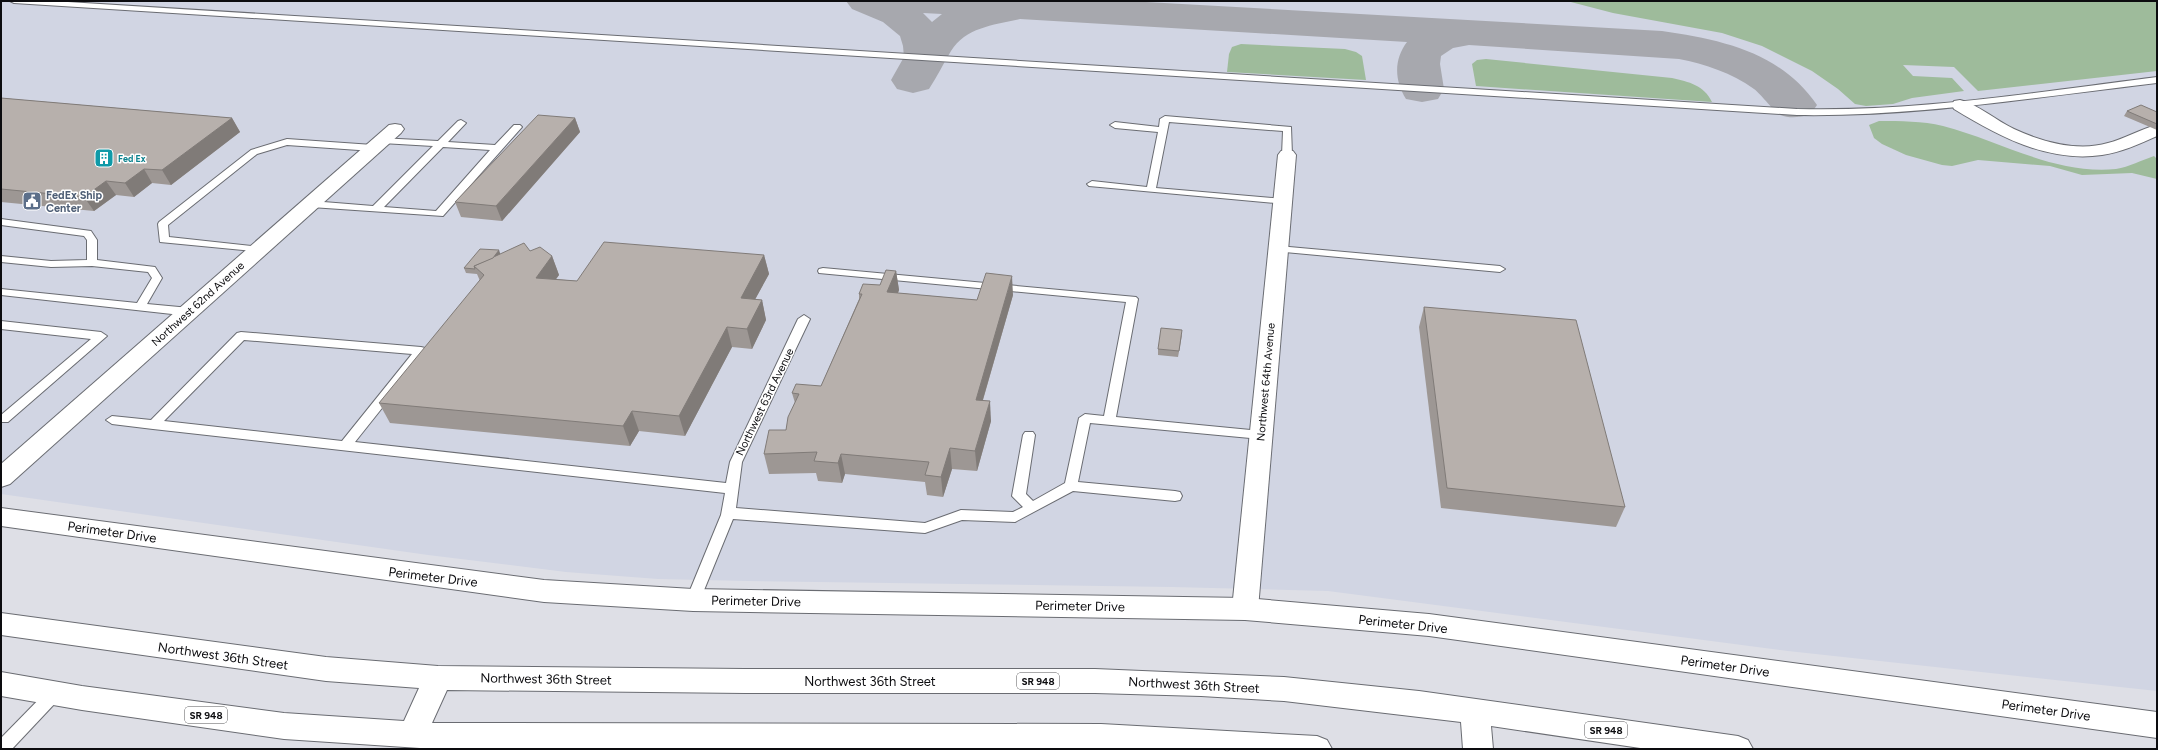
<svg xmlns="http://www.w3.org/2000/svg" width="2158" height="750" font-family="Figtree,sans-serif">
<rect width="100%" height="100%" fill="#dedfe6"/>
<path fill="#d1d5e3" d="M 1,1 L 2157,1 L 2157,691 L 1788,651 L 1328,591 L 1172,587 L 748,581 L 658,579 L 566,572 L 428,555 L 1,494 Z"/>
<g fill="#9ebb9b">
<path d="M 1567,1 L 2157,1 L 2157,71 L 1978,91 L 1954,67 L 1903,65 L 1913,76 L 1952,78 L 1964,91 L 1912,98 L 1893,104 L 1866,106 L 1855,104 L 1838,89 L 1812,71 L 1762,46 L 1722,33 L 1613,13 Z"/>
<path d="M 1241,44 L 1345,49 L 1356,52 L 1362,56 L 1366,80 L 1227,72 L 1229,54 L 1232,47 Z"/>
<path d="M 1486,59 L 1672,78 C 1689,82 1704,85 1712,102 L 1476,86 L 1472,64 L 1477,60 Z"/>
<path d="M 1879,121 C 1901,121 1922,121 1943,126 C 2001,141 2054,175 2116,169 C 2129,167 2142,160 2154,156 L 2157,159 L 2157,179 L 2132,173 L 2082,175 L 2050,166 L 1978,160 L 1952,166 L 1942,165 L 1906,155 L 1882,144 L 1874,138 L 1869,125 Z"/>
</g>
<g fill="none" stroke-linecap="round" stroke-linejoin="round">
<path fill="#a7a8ae" fill-rule="evenodd" d="M 846,1 L 1128,1 L 1662,31 C 1723,40 1780,52 1817,105 L 1810,115 C 1799,117 1791,119 1780,115 C 1776,114 1761,94 1754,89 C 1732,73 1705,64 1679,59 L 1469,45 L 1453,48 L 1441,56 L 1440,64 L 1444,89 L 1438,99 L 1422,102 L 1406,99 C 1394,80 1394,59 1407,42 L 1020,19 C 994,25 966,27 951,51 C 943,64 937,77 929,89 L 913,93 L 897,89 L 891,80 L 904,57 L 903,46 L 900,36 L 883,22 L 852,9 ZM 923,13 L 942,14 L 932,22 Z"/>
<defs>
<g id="lane">
<path d="M 10,1 L 52,1 L 1797,109 C 1918,112 2037,92 2157,77 L 2157,83 C 2037,97 1918,117 1797,115 L 14,3 Z"/>
<path d="M 1165,116 L 1291,127 L 1292,155 L 1287,158 L 1282,155 L 1283,131 L 1169,122 L 1156,188 L 1283,199 L 1287,200 L 1287,204 L 1089,186 L 1087,184 L 1092,181 L 1147,187 L 1158,132 L 1115,128 L 1110,125 L 1115,122 L 1159,127 L 1160,119 Z"/>
<path d="M 461,120 L 466,123 L 448,142 L 495,145 L 514,125 L 520,125 L 522,127 L 443,216 L 311,207 L 306,204 L 311,201 L 373,206 L 433,146 L 382,143 L 377,140 L 379,138 L 438,141 L 458,121 ZM 443,147 L 490,150 L 436,211 L 384,207 Z"/>
<path d="M 287,139 L 373,145 L 378,148 L 373,151 L 287,145 L 257,154 L 168,225 L 169,237 L 260,247 L 264,248 L 265,250 L 264,252 L 160,242 L 158,224 L 159,222 L 251,150 Z"/>
<path d="M 1,219 L 91,231 L 97,240 L 97,260 L 155,267 L 162,278 L 147,304 L 190,308 L 196,312 L 190,316 L 1,295 L 1,289 L 137,303 L 152,278 L 148,272 L 92,266 L 51,267 L 1,262 L 1,256 L 51,261 L 87,260 L 87,240 L 84,236 L 1,225 Z"/>
<path d="M 1278,246 L 1500,266 L 1505,269 L 1500,272 L 1274,251 L 1273,249 Z"/>
<path d="M 823,268 L 1136,297 L 1138,299 L 1116,417 L 1261,431 L 1265,432 L 1267,435 L 1265,438 L 1261,439 L 1090,423 L 1078,482 L 1175,491 L 1180,492 L 1182,496 L 1180,500 L 1175,501 L 1073,491 L 1015,522 L 962,520 L 925,533 L 733,519 L 700,600 L 698,604 L 693,606 L 688,604 L 686,600 L 721,515 L 725,493 L 153,429 L 112,424 L 106,420 L 112,416 L 151,420 L 237,333 L 241,332 L 421,347 L 425,348 L 427,351 L 425,354 L 355,442 L 726,483 L 730,462 L 798,319 L 804,315 L 810,319 L 742,462 L 736,508 L 925,523 L 961,510 L 1013,512 L 1023,507 L 1012,496 L 1023,435 L 1025,432 L 1033,432 L 1035,435 L 1026,494 L 1033,501 L 1065,483 L 1079,418 L 1085,414 L 1104,416 L 1126,302 L 819,273 L 818,271 L 819,269 ZM 244,340 L 412,354 L 342,441 L 164,421 Z"/>
<path d="M 1,321 L 101,332 L 107,336 L 8,422 L 1,422 L 1,415 L 91,339 L 1,329 Z"/>
<path d="M 55,686 L 60,688 L 63,693 L 60,698 L 12,749 L 1,749 L 1,738 L 50,688 Z"/>
</g>
<g id="street">
<path d="M 1960,100 C 1977,104 1997,121 2014,129 C 2042,142 2078,152 2108,143 C 2125,139 2140,129 2157,125 L 2157,136 C 2139,144 2122,152 2102,155 C 2048,163 1998,136 1954,109 L 1952,105 L 1954,101 Z"/>
<path d="M 395,124 L 401,125 L 404,129 L 401,133 L 10,484 L 1,487 L 1,464 L 389,125 Z"/>
<path d="M 1287,150 L 1293,151 L 1296,155 L 1258,609 L 1254,617 L 1245,620 L 1236,617 L 1232,609 L 1278,155 L 1281,151 Z"/>
</g>
<path id="secondary" d="M 1,508 L 544,580 L 693,589 L 1245,598 L 1429,614 L 2157,712 L 2157,738 L 1429,636 L 1245,620 L 693,611 L 544,602 L 1,526 Z"/>
<path id="primary" d="M 1,613 L 326,657 L 438,666 L 745,669 L 1095,669 L 1284,677 L 1419,691 L 1738,736 L 1748,740 L 1753,749 L 1647,749 L 1491,726 L 1493,749 L 1463,749 L 1461,722 L 1284,701 L 1201,696 L 1095,693 L 745,693 L 447,690 L 432,723 L 1101,724 L 1317,736 L 1327,740 L 1332,749 L 435,749 L 284,739 L 82,710 L 1,696 L 1,672 L 82,686 L 284,713 L 404,721 L 419,688 L 326,681 L 1,635 Z"/>
</defs>
<use href="#lane" stroke="#6a6c72" stroke-width="2"/>
<use href="#street" stroke="#6a6c72" stroke-width="2"/>
<use href="#secondary" stroke="#6a6c72" stroke-width="2"/>
<use href="#primary" stroke="#6a6c72" stroke-width="2"/>
<use href="#lane" fill="#fff" fill-rule="evenodd"/>
<use href="#street" fill="#fff" fill-rule="evenodd"/>
<use href="#secondary" fill="#fff" fill-rule="evenodd"/>
<use href="#primary" fill="#fff" fill-rule="evenodd"/>
</g>
<g fill="#9d9794">
<path d="M 1,98 L 232,118 L 240,132 L 171,185 L 152,183 L 134,197 L 116,195 L 94,211 L 1,202 Z"/>
<path d="M 2127,111 L 2157,112 L 2157,130 L 2124,116 Z"/>
<path d="M 575,118 L 580,132 L 502,221 L 461,217 L 455,202 Z"/>
<path d="M 530,251 L 552,256 L 559,275 L 556,279 L 577,281 L 764,255 L 769,274 L 755,299 L 762,300 L 766,320 L 752,349 L 732,347 L 685,436 L 639,431 L 630,446 L 390,423 L 379,403 L 480,281 L 477,274 L 466,273 L 464,268 L 500,254 Z"/>
<path d="M 896,271 L 899,290 L 898,293 L 977,300 L 1013,295 L 983,400 L 991,421 L 977,471 L 952,469 L 943,497 L 927,495 L 925,482 L 845,474 L 842,483 L 818,481 L 816,473 L 769,474 L 764,454 L 786,430 L 795,403 L 792,393 L 821,386 L 859,299 L 859,294 L 880,285 Z"/>
<path d="M 1424,307 L 1625,507 L 1616,527 L 1441,508 L 1419,327 Z"/>
<path d="M 1182,335 L 1178,357 L 1158,355 L 1158,349 Z"/>
</g>
<g fill="#807b78">
<path d="M 232,118 L 240,132 L 171,185 L 162,170 Z"/>
<path d="M 575,118 L 580,132 L 502,221 L 496,206 Z"/>
<path d="M 144,169 L 152,183 L 134,197 L 125,183 Z"/>
<path d="M 106,181 L 116,195 L 94,211 L 84,197 Z"/>
<path d="M 499,250 L 501,256 L 482,269 Z"/>
<path d="M 764,255 L 769,274 L 745,318 L 741,298 Z"/>
<path d="M 552,256 L 559,275 L 543,297 L 536,278 Z"/>
<path d="M 896,271 L 899,290 L 890,312 L 887,292 Z"/>
<path d="M 1012,276 L 1013,295 L 977,420 L 976,400 Z"/>
<path d="M 762,300 L 766,320 L 752,349 L 747,329 Z"/>
<path d="M 727,327 L 732,347 L 685,436 L 679,416 Z"/>
<path d="M 990,401 L 991,421 L 977,471 L 975,451 Z"/>
<path d="M 632,411 L 639,431 L 630,446 L 623,426 Z"/>
<path d="M 950,448 L 952,469 L 943,497 L 941,477 Z"/>
<path d="M 841,454 L 845,474 L 842,483 L 838,463 Z"/>
</g>
<g fill="#b7b0ac" stroke="#807b78">
<path d="M 1,98 L 232,118 L 162,170 L 144,169 L 125,183 L 106,181 L 84,197 L 1,189 Z"/>
<path d="M 2141,105 L 2157,112 L 2157,124 L 2127,111 Z"/>
<path d="M 538,115 L 575,118 L 496,206 L 455,202 Z"/>
<path d="M 604,242 L 764,255 L 741,298 L 762,300 L 747,329 L 727,327 L 679,416 L 632,411 L 623,426 L 379,403 L 484,275 L 474,266 L 524,243 L 530,251 L 540,247 L 552,256 L 536,278 L 577,281 Z"/>
<path d="M 480,249 L 499,250 L 493,258 L 474,266 L 475,269 L 464,268 Z"/>
<path d="M 886,270 L 896,271 L 887,292 L 977,300 L 986,273 L 1012,276 L 976,400 L 990,401 L 975,451 L 950,448 L 941,477 L 925,475 L 929,462 L 841,454 L 838,463 L 814,461 L 817,452 L 764,454 L 769,430 L 786,430 L 788,417 L 799,394 L 792,393 L 796,384 L 821,386 L 862,294 L 859,294 L 863,284 L 880,285 Z"/>
<path d="M 1424,307 L 1576,320 L 1625,507 L 1447,488 Z"/>
<path d="M 1161,328 L 1182,330 L 1179,351 L 1158,349 Z"/>
</g>
<defs>
<symbol id="building-square" viewBox="-11 -11 22 22"><rect x="-9" y="-9" width="18" height="18" rx="4" fill="#0f9aa8" stroke="#fff"/><path d="M-4-6H4V6H1V3H-1V6H-4ZM-2.5-4.3h1.7v1.8h-1.7ZM.8-4.3h1.7v1.8H.8ZM-2.5-1h1.7V.8h-1.7ZM.8-1h1.7V.8H.8Z" fill="#fff"/></symbol>
<symbol id="civic-square" viewBox="-11 -11 22 22"><rect x="-9" y="-9" width="18" height="18" rx="4" fill="#5c6f8a" stroke="#fff"/><path d="M-.6-6.5H3V-4.5H.6V-3L4-1V1h2V6H-6V1h2V-1L-.6-3ZM-1.2 2.5V6h2.4V2.5Z" fill="#fff"/></symbol>
</defs>
<g fill-rule="evenodd">
<use href="#building-square" x="93" y="147" width="22" height="22"/>
<use href="#civic-square" x="21" y="190" width="22" height="22"/>
</g>
<g text-anchor="middle" dominant-baseline="central" stroke-width="3" stroke-linejoin="round" paint-order="stroke">
<g font-size="9" font-weight="bold" fill="#0d838f" stroke="#fff" text-anchor="start">
<text x="118" y="158">Fed Ex</text>
</g>
<g fill="#fff" stroke="#555557" stroke-width="1">
<rect x="1017" y="673" width="42" height="16" rx="3"/>
<rect x="185" y="707" width="42" height="16" rx="3"/>
<rect x="1585" y="722" width="42" height="16" rx="3"/>
</g>
<g font-size="10" font-weight="bold" fill="#0c0c0f">
<text x="1038" y="681">SR 948</text>
<text x="206" y="715">SR 948</text>
<text x="1606" y="730">SR 948</text>
</g>
<g font-size="11" font-weight="bold" fill="#4e5e75" stroke="#fff" text-anchor="start">
<text x="46" y="195">FedEx Ship<tspan x="46" dy="13">Center</tspan></text>
</g>
<g font-size="11" fill="#0c0c0f" stroke="#fff">
<text transform="translate(198 304) rotate(-42)">Northwest 62nd Avenue</text>
<text transform="translate(1266 382) rotate(-85)">Northwest 64th Avenue</text>
<text transform="translate(765 402) rotate(-64)">Northwest 63rd Avenue</text>
</g>
<g font-size="13" fill="#0c0c0f" stroke="#fff">
<text transform="translate(112 532) rotate(8)">Perimeter Drive</text>
<text transform="translate(433 577) rotate(7)">Perimeter Drive</text>
<text transform="translate(756 601) rotate(1)">Perimeter Drive</text>
<text transform="translate(1080 606) rotate(1)">Perimeter Drive</text>
<text transform="translate(1403 624) rotate(6)">Perimeter Drive</text>
<text transform="translate(223 656) rotate(8)">Northwest 36th Street</text>
<text transform="translate(1725 666) rotate(8)">Perimeter Drive</text>
<text transform="translate(546 679) rotate(1)">Northwest 36th Street</text>
<text x="870" y="681">Northwest 36th Street</text>
<text transform="translate(1194 685) rotate(3)">Northwest 36th Street</text>
<text transform="translate(2046 710) rotate(8)">Perimeter Drive</text>
</g>
</g>
<rect width="2158" height="750" fill="none" stroke="#0c0c0f" stroke-width="4"/>
</svg>
